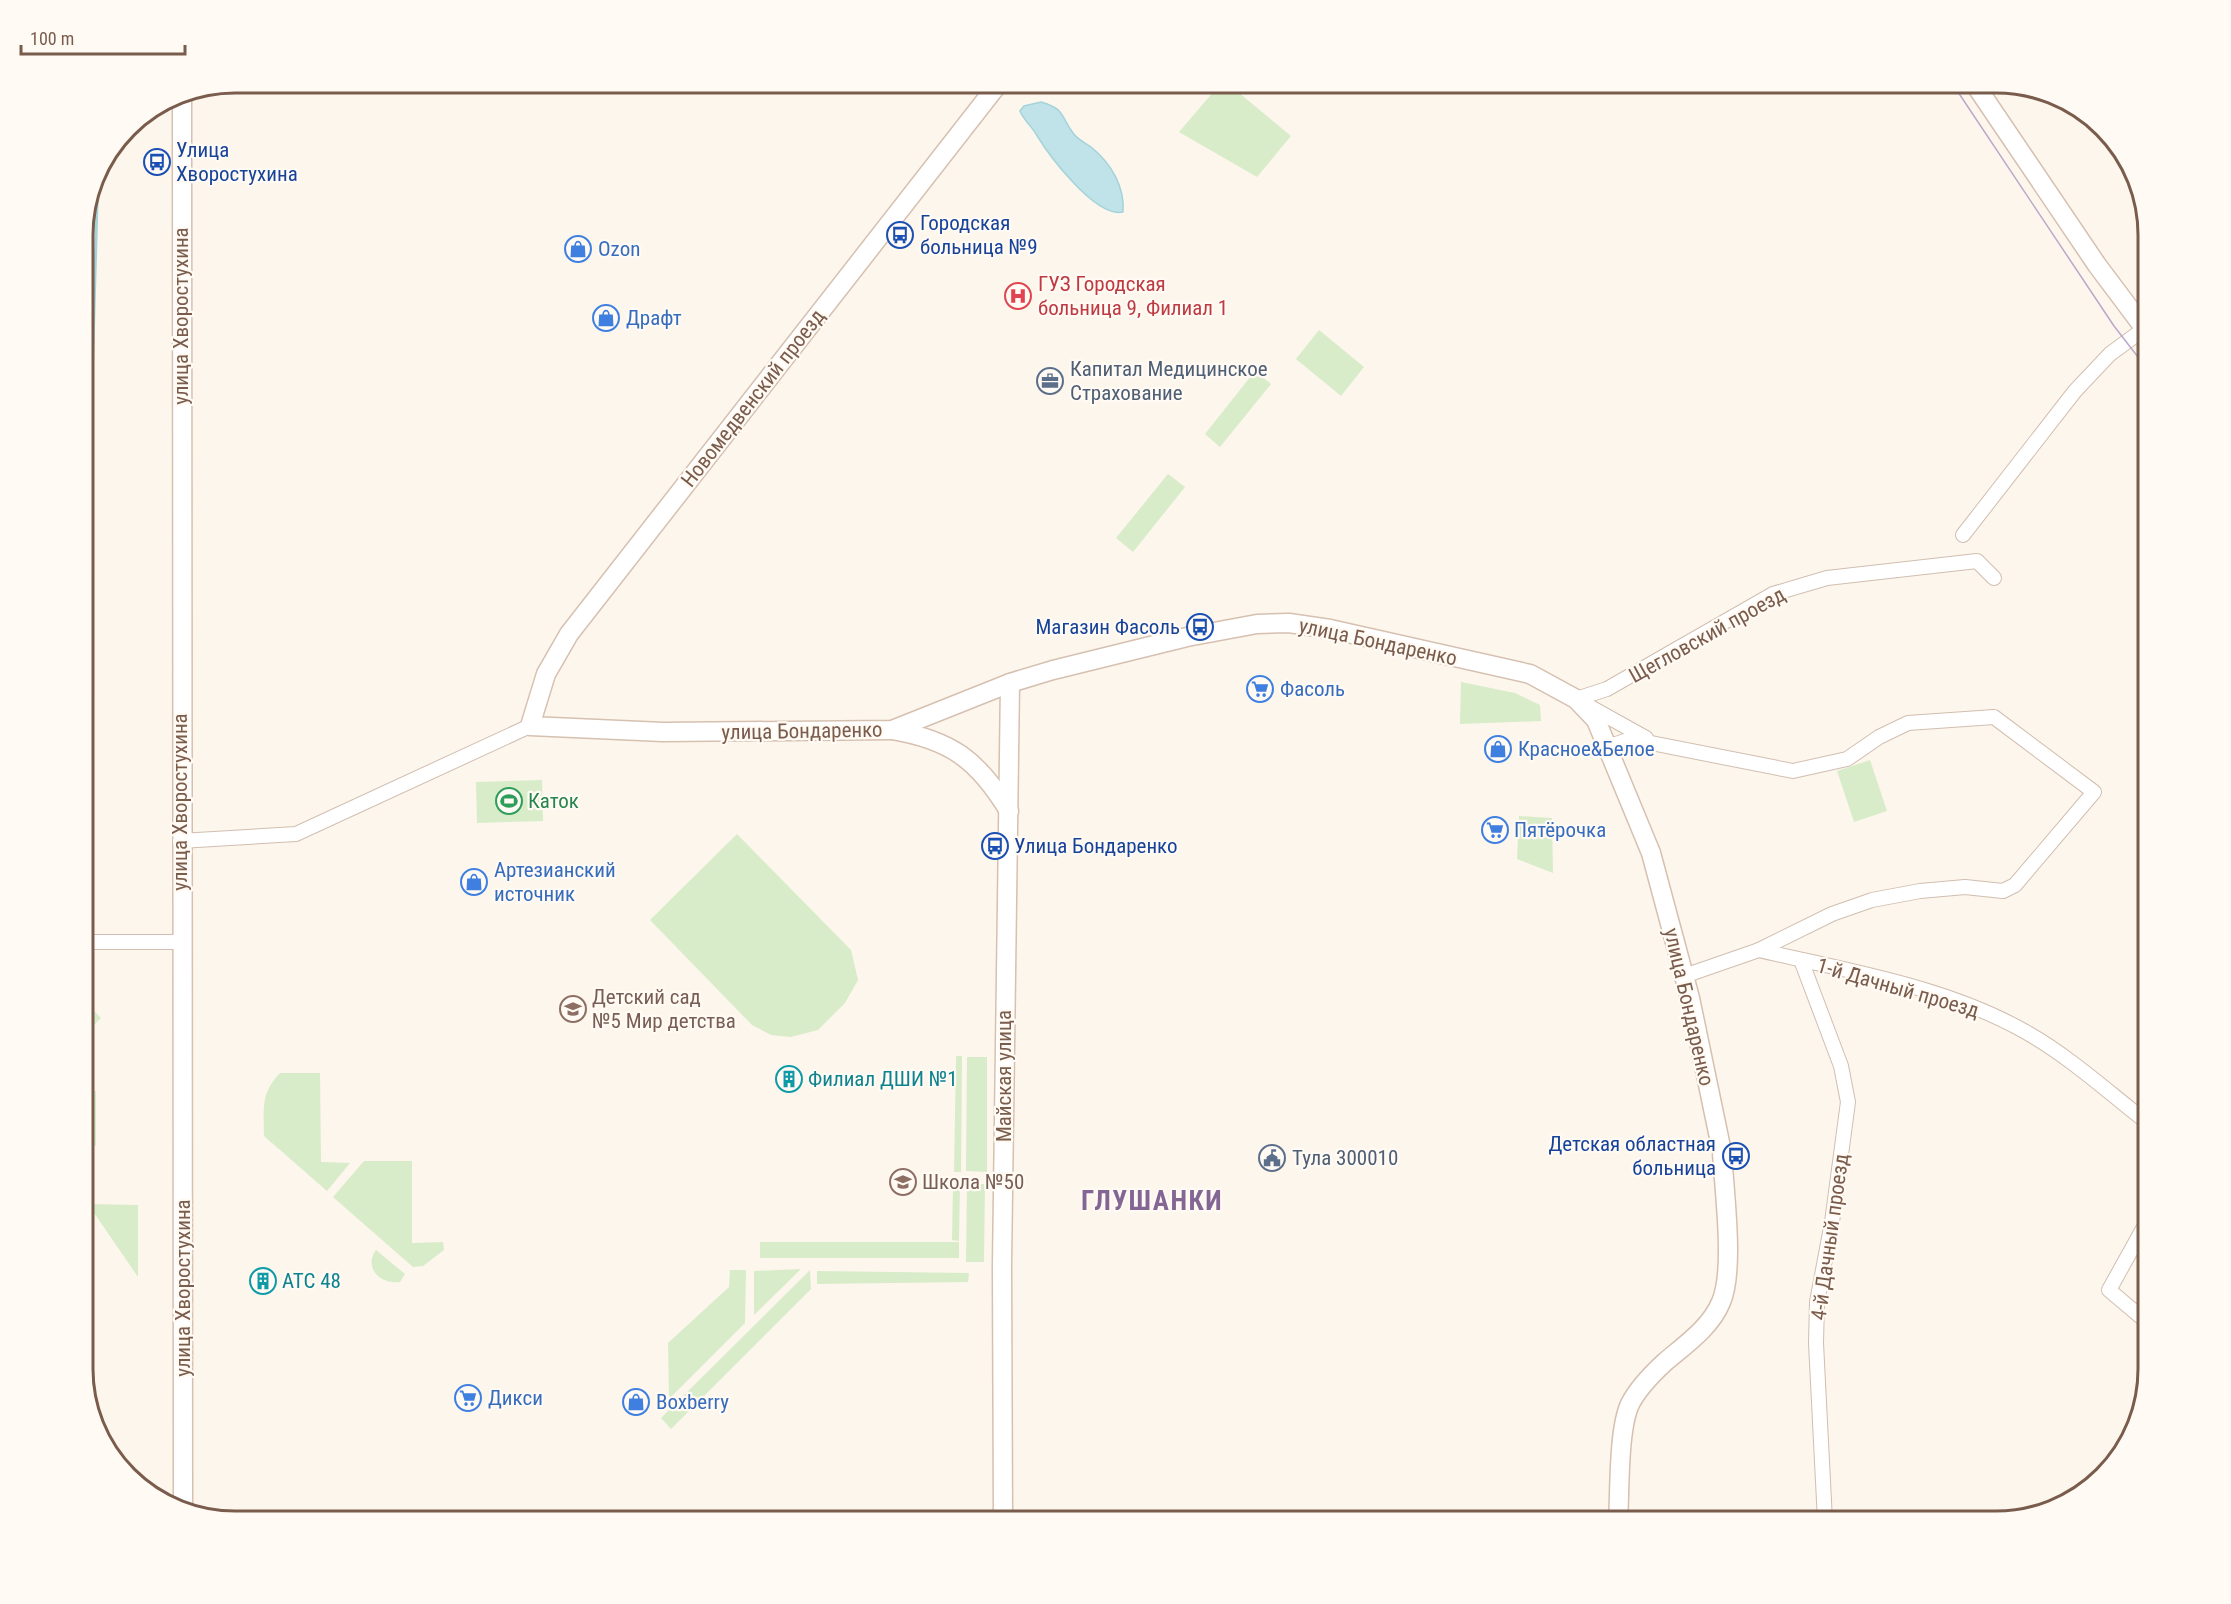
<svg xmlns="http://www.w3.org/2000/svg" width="2231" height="1604" font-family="'Roboto Condensed',sans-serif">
<rect width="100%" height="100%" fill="#fdf6ec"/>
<g fill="#d8ecc9">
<path d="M 1221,83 L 1227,83 L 1291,136 L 1257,177 L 1179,132 Z"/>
<path d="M 1319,330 L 1364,367 L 1341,396 L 1296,359 Z"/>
<path d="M 1255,371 L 1271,384 L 1220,447 L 1205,434 Z"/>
<path d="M 1168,474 L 1185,487 L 1133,552 L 1116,538 Z"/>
<path d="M 1461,682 L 1515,693 L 1540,705 L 1541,721 L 1460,724 Z"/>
<path d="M 1870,760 L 1887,811 L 1854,822 L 1837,771 Z"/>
<path d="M 542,780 L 543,821 L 477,823 L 476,782 Z"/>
<path d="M 1519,816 L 1552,818 L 1553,873 L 1517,859 Z"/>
<path d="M 737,834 L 851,950 L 858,980 L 845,1003 L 818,1030 L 791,1037 L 771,1035 L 752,1025 L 650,920 Z"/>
<path d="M 83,1000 L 101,1018 L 86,1033 L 83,1030 Z"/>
<path d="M 956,1056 L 962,1056 L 961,1172 L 954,1172 Z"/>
<path d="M 967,1057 L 987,1057 L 987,1172 L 966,1171 Z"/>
<path d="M 280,1073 L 320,1073 L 321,1162 L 350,1163 L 327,1191 L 264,1136 C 264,1109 260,1094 280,1073 Z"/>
<rect x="83" y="1091" width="13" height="55"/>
<path d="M 364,1161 L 412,1161 L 412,1243 L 443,1242 L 444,1250 L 423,1266 L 413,1267 L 333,1197 Z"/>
<path d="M 967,1184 L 985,1184 L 984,1262 L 966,1262 Z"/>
<path d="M 953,1186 L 960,1186 L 959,1241 L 952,1240 Z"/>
<path d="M 88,1204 L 138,1205 L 138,1277 Z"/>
<rect x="760" y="1242" width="199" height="16"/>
<path d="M 376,1250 L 405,1274 L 400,1282 C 381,1285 363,1268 376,1250 Z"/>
<path d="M 801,1269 L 754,1315 L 754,1271 Z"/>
<path d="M 730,1270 L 746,1270 L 745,1323 L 669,1399 L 668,1343 L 729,1287 Z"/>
<path d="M 810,1270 L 811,1289 L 671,1429 L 661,1418 Z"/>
<path d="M 817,1271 L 969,1273 L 968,1282 L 817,1284 Z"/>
</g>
<path fill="#bfe3e8" stroke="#a5d3da" stroke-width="1.5" d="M 1041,102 C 1065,109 1060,115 1073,133 C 1077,139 1085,143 1091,147 C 1111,163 1125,187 1123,212 C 1095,218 1048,154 1036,134 C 1031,125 1024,121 1020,111 L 1024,106 Z"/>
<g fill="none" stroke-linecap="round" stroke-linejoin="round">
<path stroke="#a5d3da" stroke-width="3" d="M 83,454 L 91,415 L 98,168"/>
<defs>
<g id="street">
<path d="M 1963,535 L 2075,391 L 2110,354 L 2144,329"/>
<path d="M 1646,738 L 1576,699 L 1607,689 L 1773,594 L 1827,578 L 1977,561 L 1994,578"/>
<path d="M 1607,747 L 1631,739 L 1793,771 L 1847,759 L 1879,737 L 1908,723 L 1994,717 L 2094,792 L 2015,885 L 2003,891 L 1965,887 L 1920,891 L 1872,900 L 1832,914 L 1759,950 L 1684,976"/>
<path d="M 180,841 L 296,834 L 530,726"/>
<path d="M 83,942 L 181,942"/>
<path d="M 1759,950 C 1847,971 1944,986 2024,1031 C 2069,1056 2108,1092 2148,1123"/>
<path d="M 1801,960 L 1841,1066 L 1848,1102 L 1832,1222 L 1817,1302 L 1816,1343 L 1825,1521"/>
<path d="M 2148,1220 L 2109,1290 L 2148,1323"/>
</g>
<g id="secondary">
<path d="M 999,83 L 569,634 L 546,674 L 530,726 L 663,732 L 892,730 L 1010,683 L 1053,670 L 1187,637 L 1257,624 L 1289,623 L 1330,629 L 1530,674 L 1576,699 L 1596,720 L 1651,853 L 1690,998 L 1722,1152 C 1724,1190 1735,1270 1721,1302 C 1711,1327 1685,1345 1665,1362 C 1652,1374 1638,1388 1630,1404 C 1618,1430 1620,1491 1618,1521"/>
<path d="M 1974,83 L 2097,265 L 2148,333"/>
<path d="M 182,93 L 183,1512"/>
<path d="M 892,730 C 951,740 978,760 1009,811"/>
<path d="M 1003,1521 L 1002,1265 L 1010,683"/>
</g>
</defs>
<use href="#street" stroke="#d1beb0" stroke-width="16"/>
<use href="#secondary" stroke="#d6c0b0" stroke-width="21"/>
<use href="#street" stroke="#fff" stroke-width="14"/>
<use href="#secondary" stroke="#fff" stroke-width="18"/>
<path stroke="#b9a8c9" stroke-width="1.5" d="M 1952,83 L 2114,326 L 2148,370"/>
</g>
<defs>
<symbol id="bus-ring" viewBox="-11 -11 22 22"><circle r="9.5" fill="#fffaf3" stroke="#1a4fb4" stroke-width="1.5"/><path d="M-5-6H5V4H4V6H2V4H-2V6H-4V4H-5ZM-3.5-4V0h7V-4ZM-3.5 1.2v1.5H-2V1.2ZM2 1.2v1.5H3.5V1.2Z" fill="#1a4fb4"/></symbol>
<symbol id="shop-ring" viewBox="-11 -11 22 22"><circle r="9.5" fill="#fffaf3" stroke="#3f7fe0" stroke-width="1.5"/><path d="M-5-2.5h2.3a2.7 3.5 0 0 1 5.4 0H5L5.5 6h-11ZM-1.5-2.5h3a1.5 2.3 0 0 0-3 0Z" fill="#3f7fe0"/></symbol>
<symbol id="hospital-ring" viewBox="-11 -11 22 22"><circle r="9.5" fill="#fffaf3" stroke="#e0444e" stroke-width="1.5"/><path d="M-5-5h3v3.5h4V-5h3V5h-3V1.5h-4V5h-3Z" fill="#e0444e"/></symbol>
<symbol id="office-ring" viewBox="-11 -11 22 22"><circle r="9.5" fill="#fffaf3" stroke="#5c6f8a" stroke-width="1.5"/><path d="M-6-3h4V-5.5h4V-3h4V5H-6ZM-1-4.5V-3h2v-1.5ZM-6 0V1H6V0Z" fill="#5c6f8a"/></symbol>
<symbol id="supermarket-ring" viewBox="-11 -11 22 22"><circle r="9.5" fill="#fffaf3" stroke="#3f7fe0" stroke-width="1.5"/><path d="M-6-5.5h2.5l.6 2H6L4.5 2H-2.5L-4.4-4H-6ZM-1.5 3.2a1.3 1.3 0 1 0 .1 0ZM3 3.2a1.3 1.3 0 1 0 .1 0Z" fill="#3f7fe0"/></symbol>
<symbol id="stadium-ring" viewBox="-11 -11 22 22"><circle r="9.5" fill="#fffaf3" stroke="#2e9e5b" stroke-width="1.5"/><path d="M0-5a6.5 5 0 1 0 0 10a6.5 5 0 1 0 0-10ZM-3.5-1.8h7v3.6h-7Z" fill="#2e9e5b"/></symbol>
<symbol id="school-ring" viewBox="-11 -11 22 22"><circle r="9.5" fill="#fffaf3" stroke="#8d6e63" stroke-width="1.5"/><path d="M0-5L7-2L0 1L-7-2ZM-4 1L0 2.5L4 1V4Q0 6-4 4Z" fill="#8d6e63"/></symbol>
<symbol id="building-ring" viewBox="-11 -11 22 22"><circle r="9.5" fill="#fffaf3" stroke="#0f9aa8" stroke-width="1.5"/><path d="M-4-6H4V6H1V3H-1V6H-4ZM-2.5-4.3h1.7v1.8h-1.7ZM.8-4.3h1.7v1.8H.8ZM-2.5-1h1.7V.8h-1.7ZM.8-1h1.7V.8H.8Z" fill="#0f9aa8"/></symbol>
<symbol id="civic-ring" viewBox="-11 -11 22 22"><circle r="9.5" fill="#fffaf3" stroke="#5c6f8a" stroke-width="1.5"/><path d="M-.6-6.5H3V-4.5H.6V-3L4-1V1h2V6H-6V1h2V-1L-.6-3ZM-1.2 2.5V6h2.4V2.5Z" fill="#5c6f8a"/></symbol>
</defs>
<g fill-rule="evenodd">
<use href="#bus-ring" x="142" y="147" width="30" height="30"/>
<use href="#bus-ring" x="885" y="220" width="30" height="30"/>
<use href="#shop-ring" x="563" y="234" width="30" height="30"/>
<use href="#hospital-ring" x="1003" y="281" width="30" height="30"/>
<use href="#shop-ring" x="591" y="303" width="30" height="30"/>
<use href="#office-ring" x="1035" y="366" width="30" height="30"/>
<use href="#bus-ring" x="1185" y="612" width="30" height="30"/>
<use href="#supermarket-ring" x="1245" y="674" width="30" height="30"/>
<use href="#shop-ring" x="1483" y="734" width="30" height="30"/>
<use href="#stadium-ring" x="494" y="786" width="30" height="30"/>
<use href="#supermarket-ring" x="1480" y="815" width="30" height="30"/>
<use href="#bus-ring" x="980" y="831" width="30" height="30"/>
<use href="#shop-ring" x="459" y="867" width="30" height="30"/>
<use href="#school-ring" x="558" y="994" width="30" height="30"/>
<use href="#building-ring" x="774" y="1064" width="30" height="30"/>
<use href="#bus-ring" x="1721" y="1141" width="30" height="30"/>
<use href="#civic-ring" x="1257" y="1143" width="30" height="30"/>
<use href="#school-ring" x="888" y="1167" width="30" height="30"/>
<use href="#building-ring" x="248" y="1266" width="30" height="30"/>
<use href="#supermarket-ring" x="453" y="1383" width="30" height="30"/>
<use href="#shop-ring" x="621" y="1387" width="30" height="30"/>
</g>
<g text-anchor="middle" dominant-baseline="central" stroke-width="4.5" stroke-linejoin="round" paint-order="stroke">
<g font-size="21" fill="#164399" stroke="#fffaf3" text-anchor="start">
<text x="176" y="150">Улица<tspan x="176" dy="24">Хворостухина</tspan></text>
<text x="920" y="223">Городская<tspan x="920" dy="24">больница №9</tspan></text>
<text x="1180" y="627" text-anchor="end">Магазин Фасоль</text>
<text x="1014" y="846">Улица Бондаренко</text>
<text x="1716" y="1144" text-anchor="end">Детская областная<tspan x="1716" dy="24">больница</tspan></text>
</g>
<g font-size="21" fill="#366cbe" stroke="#fffaf3" text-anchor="start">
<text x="598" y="249">Ozon</text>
<text x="626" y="318">Драфт</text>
<text x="1280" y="689">Фасоль</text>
<text x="1518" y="749">Красное&amp;Белое</text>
<text x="1514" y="830">Пятёрочка</text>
<text x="494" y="870">Артезианский<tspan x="494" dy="24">источник</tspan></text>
<text x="488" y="1398">Дикси</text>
<text x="656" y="1402">Boxberry</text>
</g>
<g font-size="21" fill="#be3a42" stroke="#fffaf3" text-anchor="start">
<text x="1038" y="284">ГУЗ Городская<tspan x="1038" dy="24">больница 9, Филиал 1</tspan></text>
</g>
<g font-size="21" fill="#7a5c4d" stroke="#fffaf3">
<text transform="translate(181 316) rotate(-90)">улица Хворостухина</text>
<text transform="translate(753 398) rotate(-52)">Новомедвенский проезд</text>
<text transform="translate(1707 635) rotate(-29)">Щегловский проезд</text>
<text transform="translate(1378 642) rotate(12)">улица Бондаренко</text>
<text transform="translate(802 731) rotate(-1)">улица Бондаренко</text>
<text transform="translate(180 802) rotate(-90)">улица Хворостухина</text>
<text transform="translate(1898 988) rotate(16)">1-й Дачный проезд</text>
<text transform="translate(1689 1007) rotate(77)">улица Бондаренко</text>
<text transform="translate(1004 1076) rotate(-90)">Майская улица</text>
<text transform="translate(1830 1237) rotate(-82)">4-й Дачный проезд</text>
<text transform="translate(183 1288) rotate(-90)">улица Хворостухина</text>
</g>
<g font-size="21" fill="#4e5e75" stroke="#fffaf3" text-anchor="start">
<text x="1070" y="369">Капитал Медицинское<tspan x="1070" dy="24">Страхование</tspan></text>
<text x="1292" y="1158">Тула 300010</text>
</g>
<g font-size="21" fill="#27864d" stroke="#fffaf3" text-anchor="start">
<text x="528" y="801">Каток</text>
</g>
<g font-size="21" fill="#785e54" stroke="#fffaf3" text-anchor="start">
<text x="592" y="997">Детский сад<tspan x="592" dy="24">№5 Мир детства</tspan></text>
<text x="922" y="1182">Школа №50</text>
</g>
<g font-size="21" fill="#0d838f" stroke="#fffaf3" text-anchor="start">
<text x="808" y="1079">Филиал ДШИ №1</text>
<text x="282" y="1281">АТС 48</text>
</g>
<g font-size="27" font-weight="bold" letter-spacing="1.5" fill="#846695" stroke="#fffaf3">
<text x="1152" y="1201">ГЛУШАНКИ</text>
</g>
</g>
<path d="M0 0H2231V1604H0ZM235 93H1996A142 142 0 0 1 2138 235V1369A142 142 0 0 1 1996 1511H235A142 142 0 0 1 93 1369V235A142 142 0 0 1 235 93Z" fill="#fffaf3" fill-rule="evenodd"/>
<path fill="none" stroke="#7a5c4d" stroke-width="3" d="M235 93H1996A142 142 0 0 1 2138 235V1369A142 142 0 0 1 1996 1511H235A142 142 0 0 1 93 1369V235A142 142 0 0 1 235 93Z"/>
<path d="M21 45v9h164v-9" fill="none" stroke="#7a5c4d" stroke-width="3"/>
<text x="30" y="45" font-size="18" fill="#7a5c4d" stroke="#fffaf3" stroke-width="4.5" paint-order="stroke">100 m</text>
</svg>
